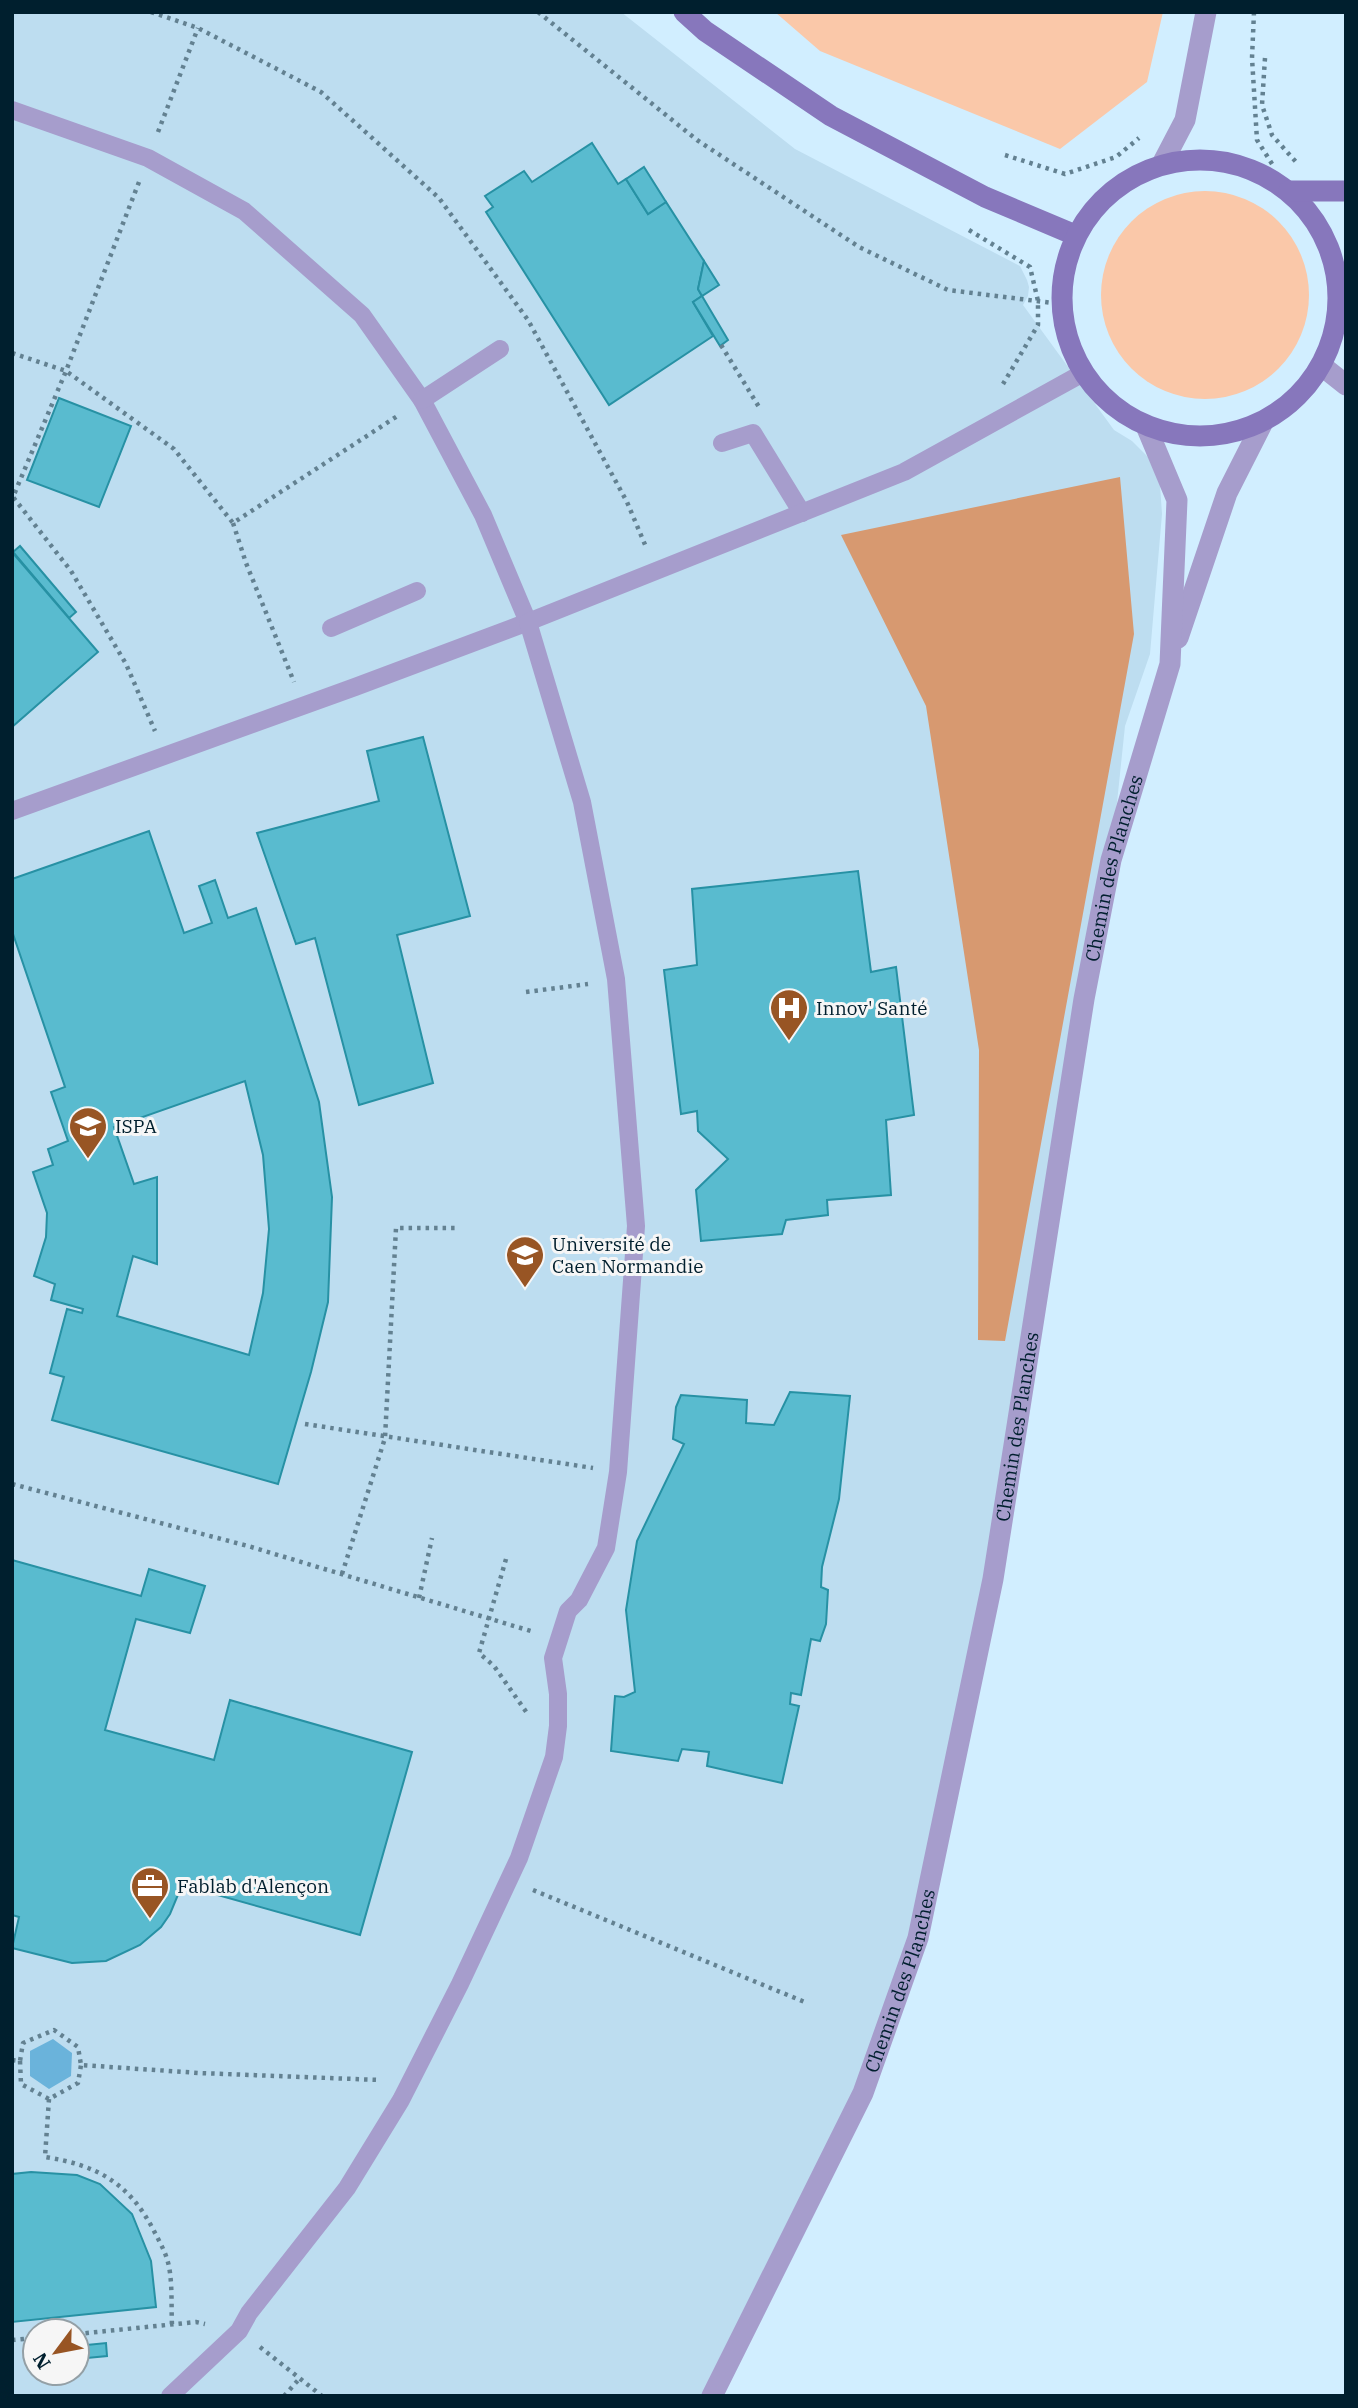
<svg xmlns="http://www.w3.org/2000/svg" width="1358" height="2408" font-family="'IBM Plex Serif',serif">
<rect width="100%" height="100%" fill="#d1eeff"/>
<path fill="#bdddf0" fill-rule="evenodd" d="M 12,12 L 621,12 L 795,149 L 1020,266 L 1027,280 L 1029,287 L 1028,296 L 1023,305 L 1114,430 L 1132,441 L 1148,457 L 1160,485 L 1162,514 L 1150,654 L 1125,726 L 1111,860 L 993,1579 L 918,1938 L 863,2093 L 712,2396 L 12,2396 ZM 35,2331 L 77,2331 L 77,2373 L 35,2373 Z"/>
<g fill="#fac8a9">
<path d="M 775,12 L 1163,12 L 1147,82 L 1060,149 L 820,51 Z"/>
<circle cx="1205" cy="295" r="104"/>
</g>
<path fill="#d79970" d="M 1120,477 L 1134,634 L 1005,1341 L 978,1340 L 979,1050 L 926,706 L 841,535 Z"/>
<path fill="#6ab3db" d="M 53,2039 L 72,2053 L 71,2076 L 49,2089 L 30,2076 L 30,2051 Z"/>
<g fill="#59bbcf" stroke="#2791a4" stroke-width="2" fill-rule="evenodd">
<path d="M 592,143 L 618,184 L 626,179 L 648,214 L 666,202 L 704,261 L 698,289 L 702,296 L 693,302 L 713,336 L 609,405 L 486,212 L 493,207 L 485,196 L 524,171 L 532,182 Z"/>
<path d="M 644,167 L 666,202 L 648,214 L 626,179 Z"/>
<path d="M 704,261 L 719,285 L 702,296 L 698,289 Z"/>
<path d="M 702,296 L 728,340 L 720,346 L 693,302 Z"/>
<path d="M 59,398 L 131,426 L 99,507 L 27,480 Z"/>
<path d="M 20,546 L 76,612 L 69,618 L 13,552 Z"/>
<path d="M 12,552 L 98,652 L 12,727 Z"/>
<path d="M 423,737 L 470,916 L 397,935 L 433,1083 L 359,1105 L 315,938 L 296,944 L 257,833 L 379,801 L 367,751 Z"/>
<path d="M 149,831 L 184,933 L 212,923 L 199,886 L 215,880 L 228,918 L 256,908 L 319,1102 L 332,1197 L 328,1302 L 311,1372 L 278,1484 L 52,1420 L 64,1377 L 50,1373 L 67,1309 L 82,1313 L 83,1309 L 51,1300 L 55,1284 L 34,1276 L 46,1237 L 47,1213 L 33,1172 L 53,1165 L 48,1149 L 68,1141 L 51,1092 L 65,1087 L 12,931 L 12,879 ZM 245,1081 L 263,1155 L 269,1229 L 263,1293 L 249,1355 L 117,1316 L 133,1256 L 157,1264 L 157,1177 L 134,1184 L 114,1127 Z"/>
<path d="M 858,871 L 871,972 L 896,967 L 914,1115 L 886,1120 L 891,1195 L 827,1200 L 828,1215 L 786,1220 L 782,1234 L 701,1241 L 696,1190 L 728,1159 L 698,1131 L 697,1111 L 681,1114 L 664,970 L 697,965 L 692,889 Z"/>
<path d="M 790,1392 L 850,1396 L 839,1499 L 822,1567 L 821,1587 L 828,1590 L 826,1624 L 820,1641 L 811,1639 L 801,1695 L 791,1693 L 790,1704 L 799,1706 L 782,1783 L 707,1766 L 709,1752 L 682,1749 L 678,1761 L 611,1751 L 615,1696 L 624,1697 L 635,1692 L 626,1610 L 637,1541 L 684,1444 L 673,1439 L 676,1407 L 681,1395 L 747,1400 L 746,1423 L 774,1425 Z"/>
<path d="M 12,1560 L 141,1596 L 149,1569 L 205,1586 L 190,1633 L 136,1619 L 105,1730 L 214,1760 L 230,1700 L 412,1752 L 360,1935 L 182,1885 L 170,1914 L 161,1927 L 140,1945 L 106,1961 L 72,1963 L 12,1948 L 19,1917 L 12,1915 Z"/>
<path d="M 31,2172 L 77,2175 L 100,2184 L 132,2214 L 151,2261 L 156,2307 L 12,2322 L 12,2174 Z"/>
<path d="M 106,2343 L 107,2356 L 77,2359 L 77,2346 Z"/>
</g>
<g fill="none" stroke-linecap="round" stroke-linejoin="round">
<g stroke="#638191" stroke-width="4.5" stroke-dasharray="3.5 5" stroke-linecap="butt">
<path d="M 151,12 L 198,28 L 321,92 L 439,198 L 528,320 L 627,502 L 646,547"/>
<path d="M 538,12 L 697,140 L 859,247 L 948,290 L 1061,304"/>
<path d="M 1254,12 L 1252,58 L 1257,140 L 1274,167"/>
<path d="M 1265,58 L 1262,105 L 1272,135 L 1296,162"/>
<path d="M 158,132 L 198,28"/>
<path d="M 1005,155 L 1065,174 L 1116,157 L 1139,138"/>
<path d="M 139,182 L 66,371 L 13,497 L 71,571 L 126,664 L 155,731"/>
<path d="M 969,230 L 1030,267 L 1038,301 L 1038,325 L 1003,384"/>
<path d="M 721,345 L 759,407"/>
<path d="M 12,353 L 66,371 L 174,449 L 233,523 L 399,415"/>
<path d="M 233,523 L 246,563 L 294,682"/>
<path d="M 526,992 L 588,984"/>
<path d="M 305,1424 L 593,1468"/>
<path d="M 12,1484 L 248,1546 L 534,1632"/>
<path d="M 506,1559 L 479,1653 L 494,1666 L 527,1713"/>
<path d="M 342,1574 L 385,1438 L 396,1228 L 459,1228"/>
<path d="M 419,1598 L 432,1538"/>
<path d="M 533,1890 L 807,2003"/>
<path d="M 12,2060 L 20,2061 L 23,2043 L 54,2030 L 78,2047 L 81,2065 L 199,2073 L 380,2080"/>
<path d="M 20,2061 L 21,2084 L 49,2099 L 78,2083 L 81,2065"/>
<path d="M 49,2099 L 45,2157 C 96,2165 128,2182 153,2229 C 158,2239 164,2249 167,2259 C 173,2277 171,2306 172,2325"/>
<path d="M 77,2334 L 196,2322 L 205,2324"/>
<path d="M 12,2340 L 35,2338"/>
<path d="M 260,2347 L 322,2396"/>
<path d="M 284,2396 L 300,2378"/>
</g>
<g stroke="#a69dcc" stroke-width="18">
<path d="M 12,110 L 148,158 L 244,211 L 362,315 L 422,400 L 483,515 L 528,622 L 355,687 L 12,811"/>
<path d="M 422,400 L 500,349"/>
<path d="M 722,443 L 753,433 L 802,513"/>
<path d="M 331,628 L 417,591"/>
<path d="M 170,2396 L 239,2331 L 249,2313 L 347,2188 L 401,2100 L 460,1984 L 519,1858 L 554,1757 L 558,1726 L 558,1694 L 553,1658 L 568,1611 L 579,1600 L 606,1548 L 618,1472 L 636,1226 L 616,979 L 582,802 L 528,622 L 904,472 L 1083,373"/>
</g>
<g stroke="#a69dcc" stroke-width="21">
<path d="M 1162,164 L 1185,120 L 1206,12"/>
<path d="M 1322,366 L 1346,385"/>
<path d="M 1178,638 L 1227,493 L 1263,422"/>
<path id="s1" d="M 712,2396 L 863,2093 L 918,1938 L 993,1579 L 1084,999 L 1111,860 L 1170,664 L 1177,500 L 1146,426"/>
</g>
<g stroke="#8777bc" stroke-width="21">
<path d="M 684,12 L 705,31 L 831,116 L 985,197 L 1075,235"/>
<circle cx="1200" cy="298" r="138"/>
<path d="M 1289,191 L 1346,191"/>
</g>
</g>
<defs>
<symbol id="hospital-pin" viewBox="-11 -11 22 30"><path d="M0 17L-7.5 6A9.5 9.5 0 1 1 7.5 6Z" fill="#985524" stroke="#f6f6f6"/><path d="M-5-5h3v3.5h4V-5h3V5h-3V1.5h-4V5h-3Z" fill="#fff"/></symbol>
<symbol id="university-pin" viewBox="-11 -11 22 30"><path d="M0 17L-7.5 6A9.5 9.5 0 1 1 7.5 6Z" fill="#985524" stroke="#f6f6f6"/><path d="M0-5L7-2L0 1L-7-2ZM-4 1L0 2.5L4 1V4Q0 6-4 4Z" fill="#fff"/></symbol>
<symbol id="office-pin" viewBox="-11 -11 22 30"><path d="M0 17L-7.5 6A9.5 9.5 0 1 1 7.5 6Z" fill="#985524" stroke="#f6f6f6"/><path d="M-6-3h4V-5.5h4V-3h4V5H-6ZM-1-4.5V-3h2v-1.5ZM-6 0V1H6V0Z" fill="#fff"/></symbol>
</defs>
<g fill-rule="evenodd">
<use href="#hospital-pin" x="767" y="986" width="44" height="60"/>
<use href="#university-pin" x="66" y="1104" width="44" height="60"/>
<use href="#university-pin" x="503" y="1233" width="44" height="60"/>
<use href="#office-pin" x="128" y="1864" width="44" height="60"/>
</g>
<g text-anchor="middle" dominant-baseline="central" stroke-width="6" stroke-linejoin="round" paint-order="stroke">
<g font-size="19" fill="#001f2e" stroke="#f6f6f6">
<text stroke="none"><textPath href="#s1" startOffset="1591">Chemin des Planches</textPath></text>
<text stroke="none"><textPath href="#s1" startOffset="1024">Chemin des Planches</textPath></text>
<text stroke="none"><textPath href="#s1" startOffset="457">Chemin des Planches</textPath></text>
</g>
<g font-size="19" fill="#001f2e" stroke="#f6f6f6" text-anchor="start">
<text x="816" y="1008">Innov' Santé</text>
<text x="115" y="1126">ISPA</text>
<text x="552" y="1244">Université de<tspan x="552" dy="22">Caen Normandie</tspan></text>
<text x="177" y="1886">Fablab d'Alençon</text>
</g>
</g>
<rect width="1358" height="2408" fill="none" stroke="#001f2e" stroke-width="28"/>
<g transform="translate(56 2352) rotate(238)"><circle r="33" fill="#f6f6f6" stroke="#94a0a6" stroke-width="2"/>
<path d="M0-5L12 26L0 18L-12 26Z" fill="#985524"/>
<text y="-10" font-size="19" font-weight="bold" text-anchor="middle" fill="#001f2e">N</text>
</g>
</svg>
